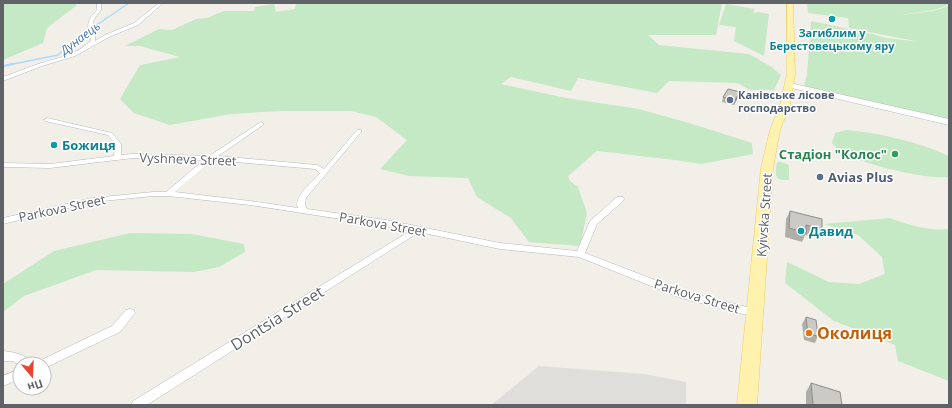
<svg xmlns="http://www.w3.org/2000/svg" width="952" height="408" font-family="'Open Sans',sans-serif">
<rect width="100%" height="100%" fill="#f1efe8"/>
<path fill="#e0deda" d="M 539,366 L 644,374 L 686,382 L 686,405 L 491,405 Z"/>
<g fill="#c5e8c5">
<path d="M 3,3 L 72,3 L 77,5 L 47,28 L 43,43 L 3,60 Z"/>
<path d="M 296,3 L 722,3 L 716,35 L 648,35 L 659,45 L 749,54 L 770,66 L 781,75 L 774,90 L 750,90 L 738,83 L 669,81 L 657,93 L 578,78 L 571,91 L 511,77 L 501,84 L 566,98 L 639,109 L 689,123 L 752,143 L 753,154 L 701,164 L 675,160 L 597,151 L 568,176 L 570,181 L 578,187 L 587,213 L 580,246 L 529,242 L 511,218 L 477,197 L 468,178 L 409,176 L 380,169 L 407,140 L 376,117 L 351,111 L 281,111 L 231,114 L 170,125 L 134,113 L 120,99 L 140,65 L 180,57 L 140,46 L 125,46 L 159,29 L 172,30 L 196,19 L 207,18 L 224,11 L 254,11 L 255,7 L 274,4 L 276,12 L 295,9 Z"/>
<path d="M 807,3 L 949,3 L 949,5 L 933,10 L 894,16 L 933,11 L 949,6 L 949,119 L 804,86 L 807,75 L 811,21 L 872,34 L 886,38 L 920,42 L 849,28 L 848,18 L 808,13 Z"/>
<path d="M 726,4 L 755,9 L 753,13 L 758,12 L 769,14 L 764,56 L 734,41 L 736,27 L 719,25 Z"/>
<path d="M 847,130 C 880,133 919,142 949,156 L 949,177 C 927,180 861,164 841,152 C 838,150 835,146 832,143 L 835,133 Z"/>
<path d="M 777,162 L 781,162 L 789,165 L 789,180 C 774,181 775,175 777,162 Z"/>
<path d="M 890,218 C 909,225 928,231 949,229 L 949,381 L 898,361 L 895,345 L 834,321 L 785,283 L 787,262 L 829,282 L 859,284 L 885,274 L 882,257 L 858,235 L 824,224 Z"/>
<path d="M 130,233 L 192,234 L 244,244 L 245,252 L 219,267 L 194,272 L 96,270 L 24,296 L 3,312 L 3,284 L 54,251 Z"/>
</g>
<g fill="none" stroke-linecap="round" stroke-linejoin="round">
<path stroke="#aadaff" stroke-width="1.5" d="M 8,65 L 58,55 L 79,37 L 129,3"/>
<path stroke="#aadaff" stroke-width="2" d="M 3,66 L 13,64"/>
<defs>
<g id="street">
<path d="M 97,3 L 101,3 L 101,10 C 87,26 96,24 95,41 L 105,35 L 134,23 L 159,3 L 163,3 L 138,25 L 109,37 L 75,56 L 42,66 L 3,81 L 3,77 C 15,73 26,68 38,64 C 57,58 78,55 91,40 C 87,25 86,21 97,10 Z"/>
<path d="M 47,118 L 112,133 L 121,144 L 121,155 L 133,154 L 209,156 L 261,122 L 263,123 L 263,125 L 218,156 L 317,165 L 324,169 L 357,130 L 361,130 L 361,132 L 306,198 L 305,205 L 307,209 L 386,220 L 500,243 L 577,251 L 590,221 L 617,197 L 623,197 L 624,199 L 623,201 L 597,224 L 585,253 L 686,292 L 755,309 L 759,310 L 760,313 L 759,316 L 755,317 L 681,298 L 579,257 L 500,249 L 419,232 L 147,405 L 131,405 L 133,401 L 410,231 L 386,226 L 250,205 L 168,196 L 153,196 L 93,202 L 3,224 L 3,218 L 93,198 L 153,192 L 166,192 L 204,160 L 133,158 L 50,168 L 3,167 L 3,163 L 50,164 L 114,156 L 115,144 L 108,135 L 45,121 L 44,120 ZM 213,160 L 315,169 L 320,173 C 313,181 293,197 298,208 L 250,201 L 175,192 Z"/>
<path d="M 130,309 L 134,310 L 135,313 L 120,332 L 47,367 L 44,368 L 44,364 L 37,364 L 39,361 L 112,326 L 126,310 Z"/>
<path d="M 3,351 C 13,352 27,354 32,364 L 20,364 L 20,366 L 13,361 L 3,361 Z"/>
<path d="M 20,369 L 20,379 L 3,386 L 3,376 Z"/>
</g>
<path id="secondary" d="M 787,83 L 790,83 L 949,119 L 949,125 L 787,87 Z"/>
<path id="primary" d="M 787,3 L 793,3 L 795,74 L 790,105 L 780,130 L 773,168 L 757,405 L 737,405 L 761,168 L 770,130 L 780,105 L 787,74 Z"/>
</defs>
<use href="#street" stroke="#b5b8bc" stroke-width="1"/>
<use href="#secondary" stroke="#b6babf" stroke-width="1"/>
<use href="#primary" stroke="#f2c960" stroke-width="1"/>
<use href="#street" fill="#fff" fill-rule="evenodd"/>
<use href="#secondary" fill="#fff" fill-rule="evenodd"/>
<use href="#primary" fill="#fff2af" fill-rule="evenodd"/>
</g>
<g fill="#afaea9">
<path d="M 740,92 L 738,97 L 734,105 L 722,102 L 723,97 Z"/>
<path d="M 790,211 L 822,229 L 818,238 L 805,235 L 802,242 L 785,237 L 786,219 Z"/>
<path d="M 806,317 L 818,336 L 815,343 L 804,340 L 802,324 Z"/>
<path d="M 811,383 L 842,405 L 806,405 L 806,392 Z"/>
</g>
<path fill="#8f8d8a" d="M 740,92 L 738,97 L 734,105 L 735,100 Z"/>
<g fill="#cccac5" stroke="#8f8d8a">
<path d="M 728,89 L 740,92 L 735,100 L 723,97 Z"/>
<path d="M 790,211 L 822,219 L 822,229 L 806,225 L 806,233 L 789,228 Z"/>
<path d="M 806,317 L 816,320 L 818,336 L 808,334 Z"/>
<path d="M 811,383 L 840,392 L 842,405 L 813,405 Z"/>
</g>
<g fill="#0f9aa8" stroke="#fff" stroke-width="1.5">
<circle cx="832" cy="19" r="4"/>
<circle cx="54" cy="145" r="4"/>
<circle cx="801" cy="231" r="4"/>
</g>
<g fill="#5c6f8a" stroke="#fff" stroke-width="1.5">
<circle cx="730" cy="100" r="4"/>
<circle cx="820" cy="177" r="4"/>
</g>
<circle fill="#2e9e5b" stroke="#fff" stroke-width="1.5" cx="895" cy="154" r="4"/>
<circle fill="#e8710a" stroke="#fff" stroke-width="1.5" cx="809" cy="333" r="4"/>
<g text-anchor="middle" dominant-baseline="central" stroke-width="3" stroke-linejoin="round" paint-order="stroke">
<g font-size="11" font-weight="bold" fill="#0d838f" stroke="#fff">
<text x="832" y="32">Загиблим у<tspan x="832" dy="13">Берестовецькому яру</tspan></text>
</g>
<g font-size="11" font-weight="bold" fill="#4e5e75" stroke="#fff" text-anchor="start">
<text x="738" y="94">Канівське лісове<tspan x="738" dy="13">господарство</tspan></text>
</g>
<g font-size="12" font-style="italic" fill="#4174aa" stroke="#fff">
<text transform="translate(80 38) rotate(-37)">Дунаець</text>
</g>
<g font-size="13" font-weight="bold" fill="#0d838f" stroke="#fff" text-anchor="start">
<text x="62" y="145">Божиця</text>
<text x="809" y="231">Давид</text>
</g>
<g font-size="13" font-weight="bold" fill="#27864d" stroke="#fff" text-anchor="end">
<text x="887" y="154">Стадіон "Колос"</text>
</g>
<g font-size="13" fill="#5f6368" stroke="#fff">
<text transform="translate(188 159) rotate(2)">Vyshneva Street</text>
<text transform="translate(62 208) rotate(-12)">Parkova Street</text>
<text transform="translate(764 215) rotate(-86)">Kyivska Street</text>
<text transform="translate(383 224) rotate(10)">Parkova Street</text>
<text transform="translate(697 296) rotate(17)">Parkova Street</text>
</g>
<g font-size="13" font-weight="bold" fill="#4e5e75" stroke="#fff" text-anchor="start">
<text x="828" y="177">Avias Plus</text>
</g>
<g font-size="16" fill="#5f6368" stroke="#fff">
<text transform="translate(277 318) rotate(-32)">Dontsia Street</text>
</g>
<g font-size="16" font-weight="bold" fill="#c56008" stroke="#fff" text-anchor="start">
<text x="817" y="333">Околиця</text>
</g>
</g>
<rect width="952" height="408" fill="none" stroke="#5f6368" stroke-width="8"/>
<g transform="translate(32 376) rotate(161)"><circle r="19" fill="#ffffff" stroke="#bfc1c3"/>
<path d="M0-3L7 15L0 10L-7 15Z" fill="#ea4335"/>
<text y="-6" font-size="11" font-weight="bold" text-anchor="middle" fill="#5f6368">Пн</text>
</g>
</svg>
